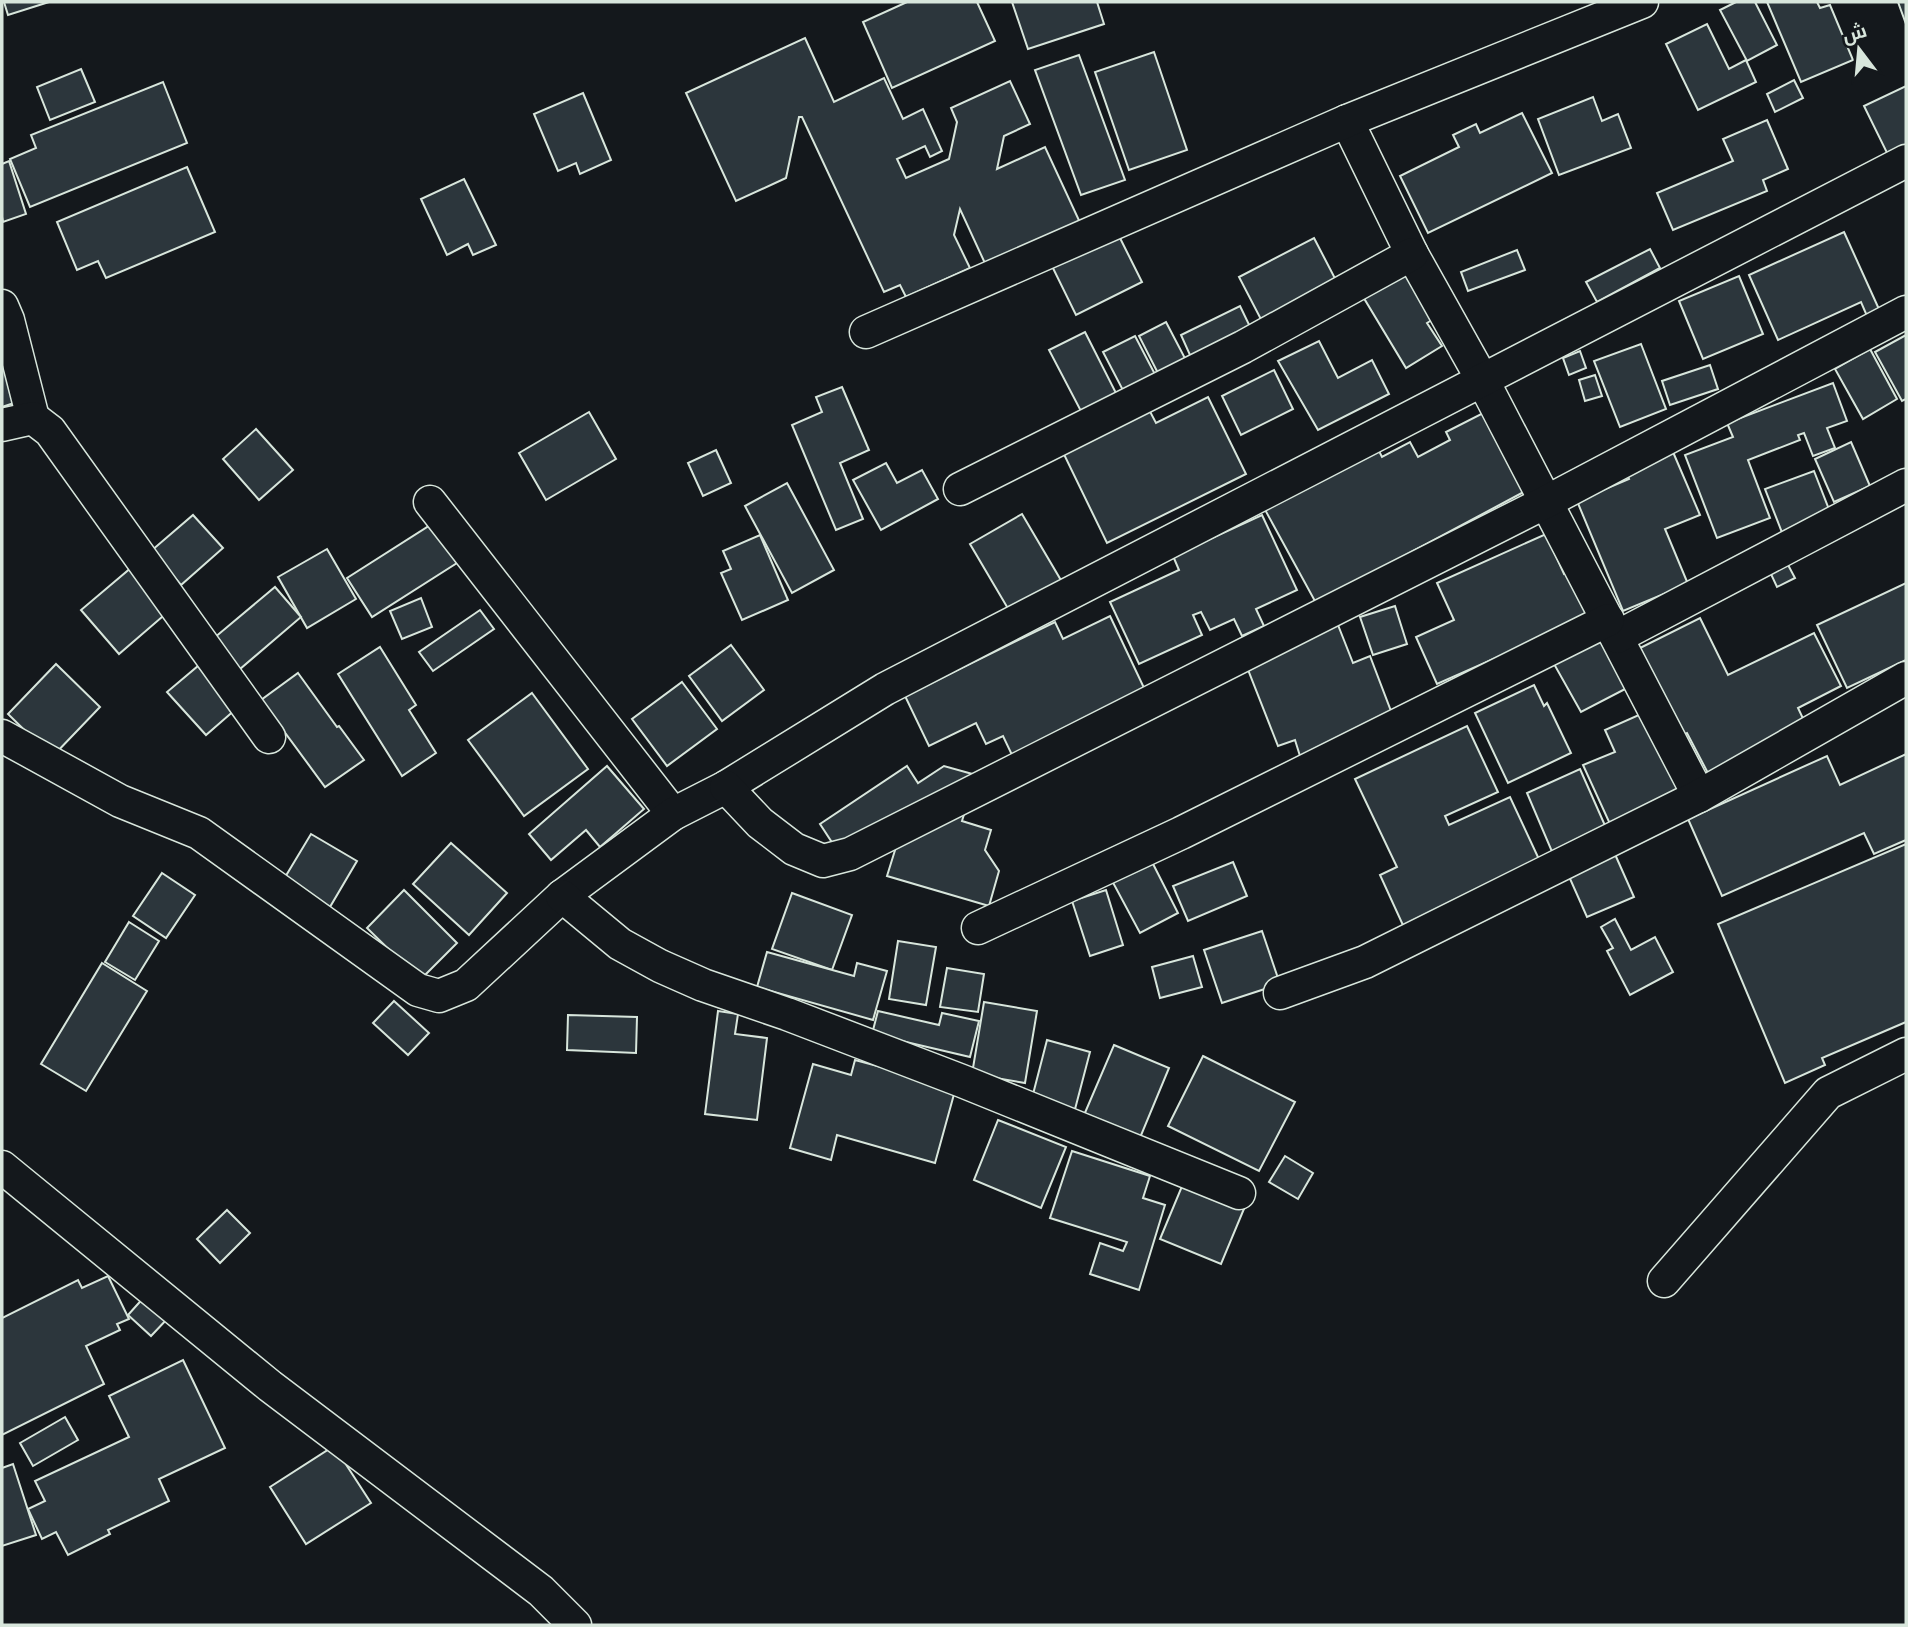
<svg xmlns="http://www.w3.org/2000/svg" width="1908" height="1627" font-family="Inter,Cairo,sans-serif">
<rect width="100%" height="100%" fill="#14181c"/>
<g fill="#2c363c" stroke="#d8e6dc" stroke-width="2">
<path d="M 4,2 L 49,2 L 8,15 Z"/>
<path d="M 907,2 L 977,2 L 995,41 L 892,88 L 863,22 Z"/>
<path d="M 1012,2 L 1097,2 L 1104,24 L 1028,49 Z"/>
<path d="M 1736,2 L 1755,2 L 1777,45 L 1747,61 L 1720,10 Z"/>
<path d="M 1767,2 L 1817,2 L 1820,8 L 1830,5 L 1853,60 L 1801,82 Z"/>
<path d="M 1898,2 L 1906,2 L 1906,24 Z"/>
<path d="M 1707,24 L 1729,69 L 1746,60 L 1756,82 L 1698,110 L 1666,44 Z"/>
<path d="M 805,38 L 834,102 L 884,78 L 903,119 L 923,109 L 942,151 L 930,157 L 925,146 L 897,159 L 906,178 L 949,159 L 957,122 L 951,108 L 1010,81 L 1030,124 L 1004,136 L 997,169 L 1045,147 L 1083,229 L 989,272 L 960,209 L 954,235 L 970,268 L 906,297 L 900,285 L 884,292 L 802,117 L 799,117 L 786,178 L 736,201 L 686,93 Z"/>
<path d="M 1154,52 L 1187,150 L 1129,170 L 1095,72 Z"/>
<path d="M 1079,55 L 1125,180 L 1081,195 L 1035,70 Z"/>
<path d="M 81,69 L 95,102 L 50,120 L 37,87 Z"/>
<path d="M 1794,80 L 1803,98 L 1775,112 L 1767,94 Z"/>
<path d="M 163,82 L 187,143 L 30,207 L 10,159 L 36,148 L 31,135 Z"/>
<path d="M 1906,86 L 1906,153 L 1891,161 L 1864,106 Z"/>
<path d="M 583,93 L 611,160 L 580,174 L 576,163 L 558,171 L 534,114 Z"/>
<path d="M 1593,97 L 1602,121 L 1618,114 L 1631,148 L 1559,175 L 1538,119 Z"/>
<path d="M 1522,113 L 1552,173 L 1428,233 L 1400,176 L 1459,147 L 1453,135 L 1476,124 L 1480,133 Z"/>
<path d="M 1767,120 L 1788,169 L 1763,180 L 1767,191 L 1673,230 L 1657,193 L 1733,161 L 1723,139 Z"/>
<path d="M 9,161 L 26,214 L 3,222 L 2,217 L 2,164 Z"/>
<path d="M 187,167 L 215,232 L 106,278 L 98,261 L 77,270 L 57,222 Z"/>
<path d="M 464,179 L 496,245 L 473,255 L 468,244 L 447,255 L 421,199 Z"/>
<path d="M 1114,226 L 1142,282 L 1076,315 L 1048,258 Z"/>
<path d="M 1844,232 L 1883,318 L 1870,323 L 1861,302 L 1778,340 L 1749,275 Z"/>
<path d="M 1314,238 L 1341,290 L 1266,329 L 1239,277 Z"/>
<path d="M 1650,249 L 1660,268 L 1597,302 L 1586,282 Z"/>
<path d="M 1517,250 L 1525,270 L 1468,291 L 1461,272 Z"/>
<path d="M 1408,261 L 1440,315 L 1427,323 L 1442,346 L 1406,368 L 1359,290 Z"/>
<path d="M 1739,276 L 1763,334 L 1703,359 L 1679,301 Z"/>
<path d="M 1240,306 L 1254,335 L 1194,364 L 1181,335 Z"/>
<path d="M 1166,322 L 1189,366 L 1162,381 L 1139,336 Z"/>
<path d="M 1085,332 L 1118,397 L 1083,415 L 1049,350 Z"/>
<path d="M 1906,335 L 1906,399 L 1902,401 L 1875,352 Z"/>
<path d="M 1135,336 L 1159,382 L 1127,398 L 1103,352 Z"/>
<path d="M 1319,341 L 1338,378 L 1372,360 L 1389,394 L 1318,430 L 1278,361 Z"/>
<path d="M 1641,344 L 1666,409 L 1620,427 L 1594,361 Z"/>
<path d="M 1870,349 L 1897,399 L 1863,419 L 1835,369 Z"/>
<path d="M 1580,351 L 1586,368 L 1569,375 L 1563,358 Z"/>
<path d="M 2,356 L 17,402 L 2,407 Z"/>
<path d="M 1710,365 L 1718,389 L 1670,405 L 1662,381 Z"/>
<path d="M 1274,370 L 1293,409 L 1241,435 L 1222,396 Z"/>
<path d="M 1595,375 L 1602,396 L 1585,401 L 1579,380 Z"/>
<path d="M 1833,383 L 1847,421 L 1827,428 L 1835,448 L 1813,456 L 1804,433 L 1798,435 L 1800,440 L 1748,460 L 1770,518 L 1717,538 L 1685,455 L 1733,437 L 1727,423 Z"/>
<path d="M 842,387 L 869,450 L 840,463 L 863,519 L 836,530 L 792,425 L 822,412 L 816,397 Z"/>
<path d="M 1208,397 L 1246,474 L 1107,543 L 1058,442 L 1144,400 L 1156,423 Z"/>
<path d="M 1491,409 L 1533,487 L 1316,603 L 1263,506 L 1376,445 L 1382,457 L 1410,442 L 1418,457 L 1450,440 L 1446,432 Z"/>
<path d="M 589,412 L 616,459 L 546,500 L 519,453 Z"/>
<path d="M 256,429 L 293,470 L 259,500 L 223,459 Z"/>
<path d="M 1851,442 L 1870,486 L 1834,502 L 1815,459 Z"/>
<path d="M 716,450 L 731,483 L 703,496 L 688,463 Z"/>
<path d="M 1673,452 L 1700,515 L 1665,529 L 1688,584 L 1623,611 L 1577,501 L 1629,479 L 1626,472 Z"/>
<path d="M 886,463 L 897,483 L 922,470 L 938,499 L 881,530 L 853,480 Z"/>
<path d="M 1814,471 L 1832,517 L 1783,535 L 1765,489 Z"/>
<path d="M 787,483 L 834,570 L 792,593 L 745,506 Z"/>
<path d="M 1022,514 L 1062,582 L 1010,612 L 970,544 Z"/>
<path d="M 193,515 L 223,548 L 181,585 L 151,551 Z"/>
<path d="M 1262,515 L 1297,590 L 1256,609 L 1264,626 L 1242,636 L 1234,619 L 1210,630 L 1201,612 L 1193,615 L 1202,635 L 1139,664 L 1110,602 L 1179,570 L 1173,556 Z"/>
<path d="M 432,524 L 457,563 L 372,617 L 347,578 Z"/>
<path d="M 1546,534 L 1564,574 L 1568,572 L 1588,617 L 1437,684 L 1416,637 L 1454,620 L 1437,583 Z"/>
<path d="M 760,535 L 788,600 L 742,620 L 721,573 L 731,569 L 723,551 Z"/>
<path d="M 327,549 L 356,599 L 307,628 L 278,577 Z"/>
<path d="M 1787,563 L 1795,578 L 1777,587 L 1770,572 Z"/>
<path d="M 132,567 L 169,611 L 119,654 L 81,610 Z"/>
<path d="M 1906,583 L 1906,660 L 1847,688 L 1817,625 Z"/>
<path d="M 275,587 L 301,617 L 240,669 L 214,638 Z"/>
<path d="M 421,598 L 432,627 L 402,639 L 390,611 Z"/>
<path d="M 1395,606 L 1407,644 L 1373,655 L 1360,617 Z"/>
<path d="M 480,610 L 494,629 L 433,671 L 419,652 Z"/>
<path d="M 1110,616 L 1145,690 L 1012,755 L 1003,736 L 986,744 L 976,723 L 929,746 L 905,696 L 1055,622 L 1063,639 Z"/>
<path d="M 1700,618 L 1728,675 L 1814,633 L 1841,686 L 1798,708 L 1808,729 L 1710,777 L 1687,733 L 1683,735 L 1640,648 Z"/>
<path d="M 1338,625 L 1353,663 L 1370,656 L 1394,719 L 1300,756 L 1295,740 L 1278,746 L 1245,662 Z"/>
<path d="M 1603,637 L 1629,687 L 1581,712 L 1554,664 Z"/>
<path d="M 731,645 L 764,690 L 722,721 L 689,676 Z"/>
<path d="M 380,647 L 416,705 L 409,710 L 436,753 L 402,776 L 338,674 Z"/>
<path d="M 56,664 L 100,707 L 52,757 L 8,714 Z"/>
<path d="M 198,666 L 236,709 L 206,735 L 167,692 Z"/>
<path d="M 298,673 L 337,727 L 339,726 L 364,760 L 325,787 L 261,700 Z"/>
<path d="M 682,682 L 717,729 L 667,766 L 632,719 Z"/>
<path d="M 1534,685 L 1544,706 L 1547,703 L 1571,753 L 1508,783 L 1475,713 Z"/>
<path d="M 532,693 L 588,769 L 524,816 L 468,740 Z"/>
<path d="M 1650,710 L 1685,789 L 1610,824 L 1583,765 L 1615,752 L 1605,730 Z"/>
<path d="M 1467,726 L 1498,792 L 1445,816 L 1449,825 L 1510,797 L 1544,870 L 1407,934 L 1380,875 L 1397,867 L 1355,779 Z"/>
<path d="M 1906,754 L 1906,840 L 1874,854 L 1864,833 L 1722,896 L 1688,819 L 1827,756 L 1840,785 Z"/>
<path d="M 607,766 L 644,809 L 600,847 L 586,830 L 551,860 L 529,834 Z"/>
<path d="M 907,766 L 918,783 L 944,766 L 976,775 L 962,821 L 991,830 L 985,850 L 999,871 L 989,906 L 887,876 L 905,818 L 835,847 L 820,824 Z"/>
<path d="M 1580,769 L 1607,830 L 1553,854 L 1527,793 Z"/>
<path d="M 311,834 L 357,861 L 327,912 L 281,884 Z"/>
<path d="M 451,843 L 507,893 L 469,935 L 413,884 Z"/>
<path d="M 1906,844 L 1906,1022 L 1822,1058 L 1825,1065 L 1785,1083 L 1718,924 Z"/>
<path d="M 1614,852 L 1634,897 L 1587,917 L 1567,872 Z"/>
<path d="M 1149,856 L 1178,913 L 1140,933 L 1110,877 Z"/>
<path d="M 1233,862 L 1247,896 L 1188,921 L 1173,886 Z"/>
<path d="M 162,873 L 195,895 L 166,938 L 133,916 Z"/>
<path d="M 404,890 L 457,943 L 420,980 L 367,928 Z"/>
<path d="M 1106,890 L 1123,945 L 1090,956 L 1072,901 Z"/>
<path d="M 792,893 L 852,915 L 832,970 L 772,949 Z"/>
<path d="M 1615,919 L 1631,950 L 1655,937 L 1673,972 L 1630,995 L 1607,951 L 1613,948 L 1601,927 Z"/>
<path d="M 129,922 L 159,941 L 135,980 L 105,962 Z"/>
<path d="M 1262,931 L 1280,984 L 1222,1003 L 1204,950 Z"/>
<path d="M 898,941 L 936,947 L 926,1005 L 889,999 Z"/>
<path d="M 767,952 L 854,976 L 857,963 L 887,971 L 873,1020 L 757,987 Z"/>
<path d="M 1193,956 L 1202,987 L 1160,998 L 1152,967 Z"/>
<path d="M 102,963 L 147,991 L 86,1091 L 41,1064 Z"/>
<path d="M 947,968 L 984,974 L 978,1012 L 940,1007 Z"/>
<path d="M 394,1001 L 429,1033 L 408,1055 L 373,1023 Z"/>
<path d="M 984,1002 L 1037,1011 L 1025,1083 L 972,1074 Z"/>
<path d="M 718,1011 L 738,1014 L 735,1034 L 767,1038 L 757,1120 L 705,1114 Z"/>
<path d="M 878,1011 L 939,1025 L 942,1013 L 979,1021 L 970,1057 L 872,1034 Z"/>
<path d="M 568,1015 L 637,1017 L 636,1053 L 567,1050 Z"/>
<path d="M 1047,1040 L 1090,1052 L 1074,1113 L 1031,1102 Z"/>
<path d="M 1114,1045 L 1169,1068 L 1137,1145 L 1081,1122 Z"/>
<path d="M 1203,1056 L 1295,1102 L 1259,1171 L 1168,1126 Z"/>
<path d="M 855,1060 L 956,1087 L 935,1163 L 837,1135 L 831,1160 L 790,1148 L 813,1064 L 851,1075 Z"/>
<path d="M 998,1120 L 1066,1147 L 1041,1208 L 974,1180 Z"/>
<path d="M 1072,1151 L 1150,1176 L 1143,1198 L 1165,1205 L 1139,1290 L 1090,1274 L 1100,1243 L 1123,1251 L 1127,1242 L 1050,1218 Z"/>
<path d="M 1285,1156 L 1313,1173 L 1298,1199 L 1269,1182 Z"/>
<path d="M 1185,1179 L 1246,1204 L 1221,1264 L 1160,1239 Z"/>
<path d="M 227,1210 L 250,1233 L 220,1263 L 197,1239 Z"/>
<path d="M 108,1276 L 129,1319 L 117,1324 L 120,1330 L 86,1346 L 104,1384 L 2,1435 L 2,1318 L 78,1280 L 82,1288 Z"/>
<path d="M 146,1295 L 169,1317 L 151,1336 L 128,1315 Z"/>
<path d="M 183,1360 L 225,1448 L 159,1479 L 169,1501 L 108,1530 L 110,1534 L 68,1555 L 56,1532 L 42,1539 L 28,1509 L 45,1501 L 35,1481 L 129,1437 L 109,1396 Z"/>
<path d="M 65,1417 L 78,1440 L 33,1466 L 20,1443 Z"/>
<path d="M 334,1446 L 371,1503 L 306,1544 L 270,1487 Z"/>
<path d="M 13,1464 L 36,1535 L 2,1546 L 2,1468 Z"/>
</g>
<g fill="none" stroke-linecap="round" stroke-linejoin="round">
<defs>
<g id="street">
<path d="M 1347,121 L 1412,254 L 1482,379 L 1699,796"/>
<path d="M 2,306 L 8,320 L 33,418"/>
<path d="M 866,332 L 1347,121 L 1642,2"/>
<path d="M 2,425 L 33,418 L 50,431 L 269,737"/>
<path d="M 960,489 L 1243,347 L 1412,254"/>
<path d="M 430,502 L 673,814"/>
<path d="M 1617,637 L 1906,485"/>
<path d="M 2,736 L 120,801 L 199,833 L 418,990 L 439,996 L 466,985 L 562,896 L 673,814 L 726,787 L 885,689 L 1906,161"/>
<path d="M 726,787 L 760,823 L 794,849 L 823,861 L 850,854 L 1546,502 L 1906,312"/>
<path d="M 562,896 L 620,944 L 660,966 L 703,985 L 787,1014 L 962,1081 L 1239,1193"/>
<path d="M 978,928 L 1181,833 L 1608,620"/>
<path d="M 1280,993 L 1365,962 L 1699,796 L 1906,678"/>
<path d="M 2,1167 L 270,1386 L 541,1591 L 575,1625"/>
<path d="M 1664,1281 L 1828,1093 L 1906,1054"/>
</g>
</defs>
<use href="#street" stroke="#d8e6dc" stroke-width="35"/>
<use href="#street" stroke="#14181c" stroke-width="32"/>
</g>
<rect width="1908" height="1627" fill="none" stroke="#d8e6dc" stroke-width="7"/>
<g transform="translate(1859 49) rotate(344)" stroke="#14181c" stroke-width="5" paint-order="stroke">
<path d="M0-5L12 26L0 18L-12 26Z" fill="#d8e6dc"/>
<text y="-10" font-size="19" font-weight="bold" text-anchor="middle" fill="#d8e6dc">ش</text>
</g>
</svg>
